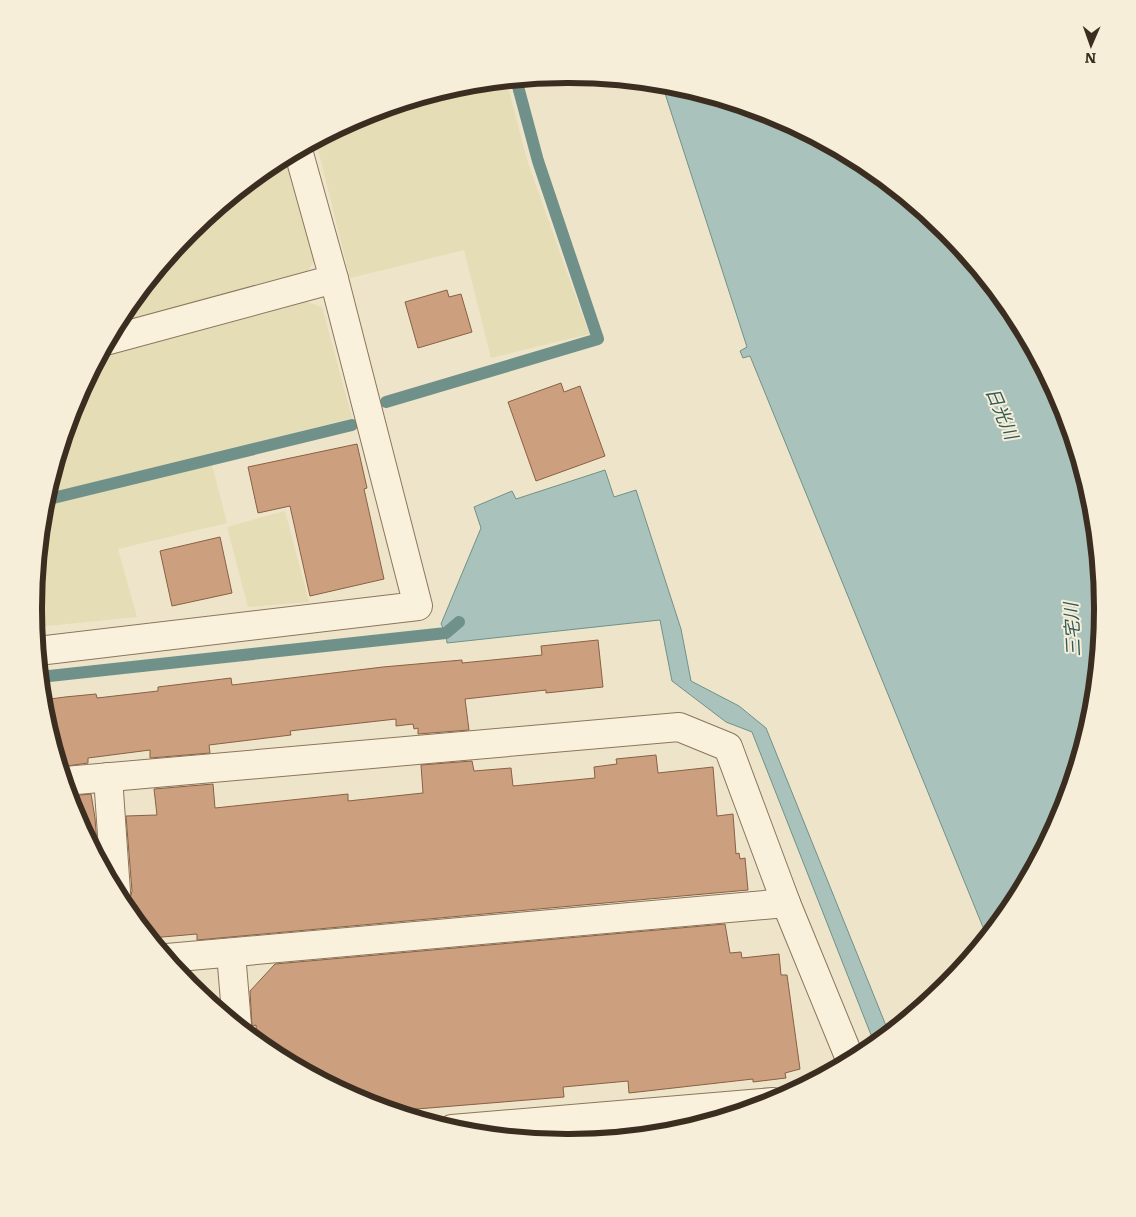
<svg xmlns="http://www.w3.org/2000/svg" width="1136" height="1217" font-family="Literata,'Noto Sans JP',serif">
<rect width="100%" height="100%" fill="#eee4c9"/>
<g fill="#e4ddb6">
<path d="M 506,80 L 528,163 L 589,334 L 491,358 L 464,250 L 350,278 L 316,141 L 364,115 L 464,84 Z"/>
<path d="M 286,156 L 315,260 L 304,276 L 116,326 L 124,311 L 190,231 L 271,164 Z"/>
<path d="M 304,301 L 322,307 L 352,418 L 47,494 L 75,404 L 100,356 Z"/>
<path d="M 212,465 L 227,523 L 118,549 L 137,617 L 36,627 L 34,608 L 44,506 Z"/>
<path d="M 285,511 L 309,602 L 248,607 L 227,527 Z"/>
</g>
<g fill="#a9c3bc" stroke="#709189">
<path d="M 662,84 L 673,85 L 773,115 L 865,164 L 946,231 L 1012,312 L 1062,404 L 1092,505 L 1102,609 L 1092,713 L 1061,813 L 1012,906 L 987,937 L 750,356 L 743,358 L 740,351 L 747,347 Z"/>
<path d="M 605,470 L 614,497 L 636,490 L 681,629 L 691,681 L 739,706 L 766,728 L 889,1033 L 875,1045 L 752,732 L 726,722 L 672,681 L 660,620 L 447,643 L 446,633 L 441,624 L 481,528 L 474,507 L 512,491 L 516,499 Z"/>
</g>
<g fill="none" stroke-linecap="round" stroke-linejoin="round">
<g stroke="#709189" stroke-width="12">
<path d="M 386,402 L 598,339 L 538,161 L 516,79"/>
<path d="M 45,500 L 352,425"/>
<path d="M 40,677 L 446,633 L 459,622"/>
</g>
</g>
<g fill="#cca07f" stroke="#896044">
<path d="M 447,290 L 449,297 L 461,294 L 472,332 L 418,348 L 405,302 Z"/>
<path d="M 561,383 L 564,392 L 580,386 L 605,456 L 536,481 L 508,402 Z"/>
<path d="M 357,444 L 367,488 L 364,489 L 384,579 L 310,596 L 290,506 L 258,513 L 248,467 Z"/>
<path d="M 220,537 L 232,593 L 172,606 L 160,551 Z"/>
<path d="M 598,640 L 603,687 L 546,693 L 546,690 L 465,699 L 469,730 L 418,734 L 418,728 L 414,729 L 413,724 L 396,726 L 396,719 L 298,730 L 290,731 L 291,735 L 209,745 L 210,753 L 150,758 L 150,750 L 88,758 L 88,763 L 60,767 L 44,712 L 43,700 L 65,697 L 96,694 L 97,698 L 158,691 L 158,687 L 231,678 L 232,685 L 383,667 L 462,660 L 462,663 L 542,655 L 541,646 Z"/>
<path d="M 656,755 L 658,773 L 713,767 L 717,816 L 733,814 L 736,854 L 739,853 L 740,859 L 745,858 L 748,890 L 197,940 L 197,934 L 151,938 L 124,905 L 130,899 L 132,891 L 126,816 L 157,815 L 154,789 L 213,784 L 215,808 L 348,794 L 348,801 L 423,793 L 421,765 L 472,761 L 474,771 L 511,768 L 513,786 L 595,778 L 594,767 L 617,764 L 616,759 Z"/>
<path d="M 91,794 L 95,818 L 98,857 L 74,813 L 69,796 Z"/>
<path d="M 725,924 L 730,953 L 741,952 L 742,958 L 779,954 L 781,975 L 787,975 L 800,1069 L 785,1073 L 786,1078 L 753,1082 L 753,1079 L 629,1093 L 628,1081 L 563,1087 L 564,1097 L 392,1111 L 363,1102 L 271,1053 L 257,1041 L 256,1025 L 252,1026 L 250,991 L 275,964 Z"/>
</g>
<g fill="none" stroke-linecap="round" stroke-linejoin="round">
<defs>
<g id="minor">
<path d="M 109,340 L 334,279"/>
<path d="M 38,651 L 418,606 L 334,279 L 298,150"/>
<path d="M 108,777 L 116,892"/>
<path d="M 65,781 L 679,727 L 728,747 L 786,903 L 850,1059 L 849,1061"/>
<path d="M 231,953 L 237,1025"/>
<path d="M 167,958 L 786,903"/>
<path d="M 452,1129 L 773,1102"/>
</g>
</defs>
<use href="#minor" stroke="#8b765d" stroke-width="30"/>
<use href="#minor" stroke="#f9f1dc" stroke-width="28"/>
</g>
<g text-anchor="middle" dominant-baseline="central" stroke-width="4" stroke-linejoin="round" paint-order="stroke">
<g font-size="18" font-style="italic" fill="#305b59" stroke="#f6eed8">
<text transform="translate(1003 413) rotate(67)">日光川</text>
<text transform="translate(1071 630) rotate(-93)">三宅川</text>
</g>
</g>
<path d="M0 0H1136V1217H0ZM567 83H569A525 525 0 0 1 1094 608V609A525 525 0 0 1 569 1134H567A525 525 0 0 1 42 609V608A525 525 0 0 1 567 83Z" fill="#f6eed8" fill-rule="evenodd"/>
<path fill="none" stroke="#3b2e21" stroke-width="6" d="M567 83H569A525 525 0 0 1 1094 608V609A525 525 0 0 1 569 1134H567A525 525 0 0 1 42 609V608A525 525 0 0 1 567 83Z"/>
<g transform="translate(1091 45) rotate(182)" stroke="#f6eed8" stroke-width="4" paint-order="stroke">
<path d="M0-4L9 19L0 12L-9 19Z" fill="#3b2e21"/>
<text y="-8" font-size="14" font-weight="bold" text-anchor="middle" fill="#3b2e21">N</text>
</g>
</svg>
